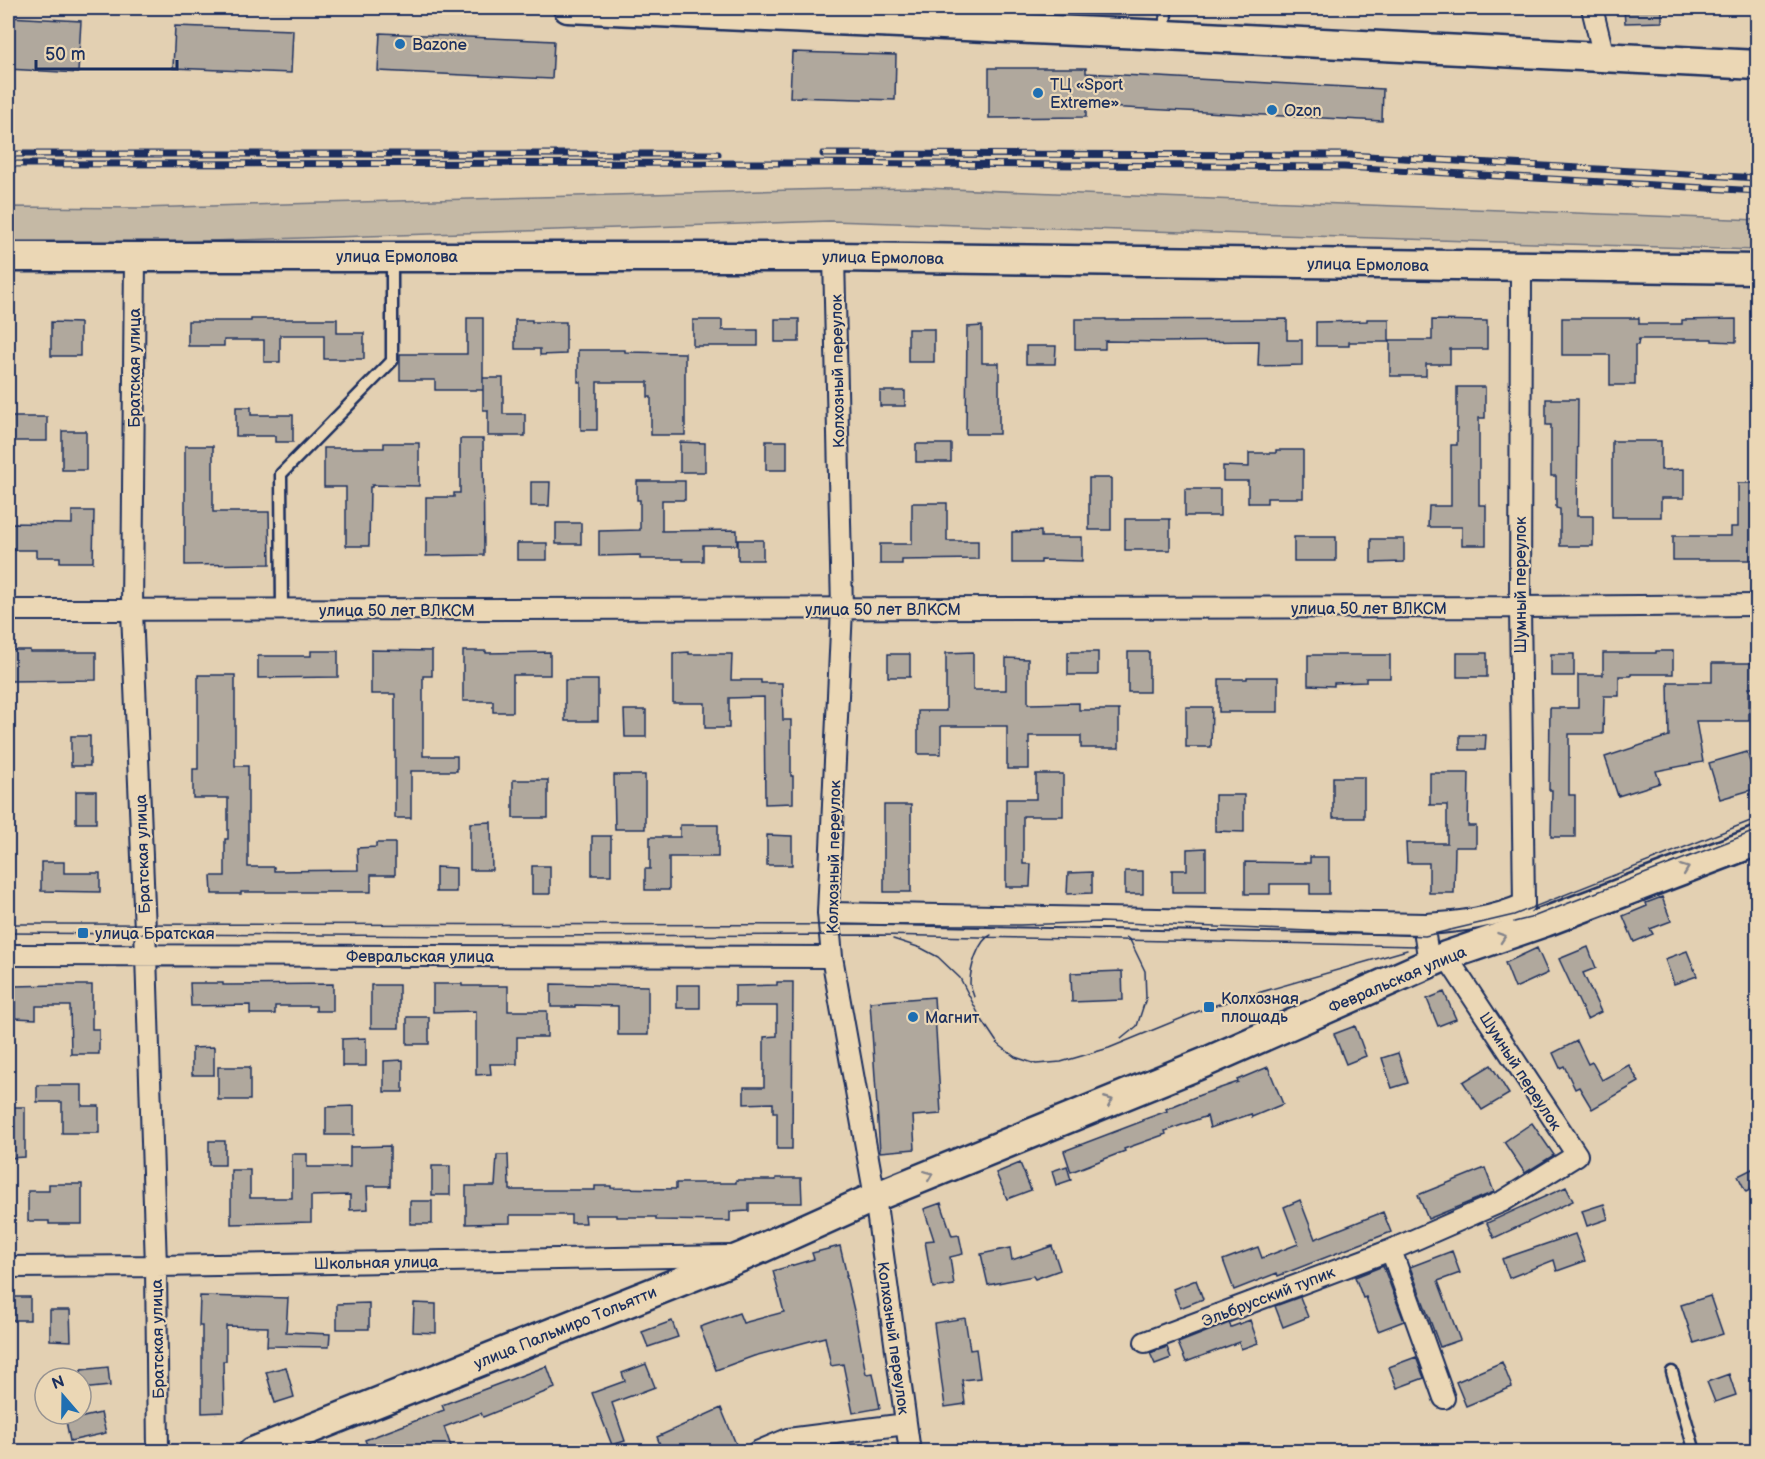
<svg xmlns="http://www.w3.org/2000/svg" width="1765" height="1459" viewBox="0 0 1765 1459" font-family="'Balsamiq Sans',sans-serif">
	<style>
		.green { fill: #c5b9a5; stroke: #707482; stroke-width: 1.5 }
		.building { fill: #b0a89d; stroke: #1b2f5e; stroke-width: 1.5 }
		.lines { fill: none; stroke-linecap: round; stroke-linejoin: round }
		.lane-casing { stroke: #1b2f5e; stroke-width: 15 }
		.street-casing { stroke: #1b2f5e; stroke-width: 24 }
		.secondary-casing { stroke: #1b2f5e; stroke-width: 33 }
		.lane { stroke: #ebd7b5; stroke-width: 10 }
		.street { stroke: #ebd7b5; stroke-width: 20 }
		.secondary { stroke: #ebd7b5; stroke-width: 28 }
		.tram { stroke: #1b2f5e; stroke-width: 1.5 }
		.rail-casing { stroke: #1b2f5e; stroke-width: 7 }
		.rail { stroke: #ebd7b5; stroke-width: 4.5; stroke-dasharray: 14; stroke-linecap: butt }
		.oneway { stroke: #83838a }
		.poi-dot { fill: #1f6fb2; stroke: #ebd7b5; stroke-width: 2 }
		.labels { text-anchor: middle; stroke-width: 4.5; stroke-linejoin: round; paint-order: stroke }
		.poi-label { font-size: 16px; fill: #1b2f5e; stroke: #ebd7b5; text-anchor: start }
		.street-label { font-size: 16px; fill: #1b2f5e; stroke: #ebd7b5 }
	</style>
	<rect width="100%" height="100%" fill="#e3d0b2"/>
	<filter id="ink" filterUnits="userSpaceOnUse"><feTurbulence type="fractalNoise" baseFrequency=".0167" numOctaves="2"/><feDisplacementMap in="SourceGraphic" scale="12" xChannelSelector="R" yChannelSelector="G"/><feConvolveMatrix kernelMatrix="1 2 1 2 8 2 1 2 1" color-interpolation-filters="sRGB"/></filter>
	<g filter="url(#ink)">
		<!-- green -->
		<path class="green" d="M924 188 1758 220 1757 250 830 221 150 243H8V207L140 208 831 189Z"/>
		<!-- building -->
		<path class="building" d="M1662 8V22L1625 23 1624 9Z
			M8 17 81 21 78 73 8 69Z
			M175 26 293 30 291 73 173 68Z
			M380 33 554 41 552 79 378 71Z
			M792 52 896 55 895 100 790 97Z
			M989 68H1086V73L1383 89 1382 121 1086 106V117L989 118Z
			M467 318H483V390H435V380H400V354H467Z
			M1562 318H1639V324H1682V320L1736 319V342L1712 341V339H1639L1638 345H1635V385H1610V355H1562Z
			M251 319H337V333H364V359H324V335H280V362H264V340H224V346H188V321H251Z
			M775 319H799V342H775Z
			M1075 319H1106V320L1287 319V340H1302V365L1258 366 1259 341 1165 342 1105 341V349H1075Z
			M1367 319H1389V342H1349V346H1316V322L1367 321Z
			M515 320H532V322H566V354L540 355V349H515Z
			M693 320H722V330H758V346H693Z
			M1432 320 1487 321V349H1450V364H1426V376H1390V340H1432Z
			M51 322 80 323V356H51Z
			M982 326V363H999V434H966L967 327Z
			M908 329H934V362H908Z
			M1026 346H1056L1055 364H1026Z
			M578 350H625V352L685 353V435H651V397H648V382H597V430H581V382H578Z
			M483 378H503V414H525V436H488V410H483Z
			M1457 387H1485V418H1479V505H1486V545H1462V527H1428L1429 506H1451V445H1457Z
			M880 391H905V406H880Z
			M1546 399H1578L1577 516H1593V546H1560V509L1556 508V476H1551V425H1546Z
			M236 407H251V415H293V442H275V436H236Z
			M8 417H47V441H8Z
			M62 431H86V470H62Z
			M460 439H483L484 555 426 556V497H454V493H460Z
			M766 441H787V470H766Z
			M1612 441H1661V470L1684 469V498H1661V517H1612Z
			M680 442 705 443V472H680Z
			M384 443H419V486L372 485V487H370L369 546H346V487H324V448H384Z
			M916 444H951V462H916Z
			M185 446H213V512H269L270 564 185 565Z
			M1276 450H1303V498H1267V503H1248V481H1223V466L1249 467V453H1276Z
			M1089 478H1111V530H1089Z
			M637 481H685V500H662V531L737 530V545H703V561H683V559H640V555L599 556V531L640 530V500H637Z
			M531 482H550L549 506H531Z
			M1738 483H1758L1756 560H1673V536H1731V527H1738Z
			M1185 489H1220V516H1185Z
			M912 503H947V541H978V559L902 560V564H880V544H912Z
			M72 511H94L93 562H60V557H36V550H8V523L72 524Z
			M1125 519H1170V550H1125Z
			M556 523H581V544H556Z
			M1041 531V537H1082V561L1041 560V563H1012V532Z
			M1294 537H1336V561H1294Z
			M1371 539H1404V562L1371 563Z
			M738 540H763V560H738Z
			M517 543H547V560H517Z
			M8 650H30V652H96V680L8 681Z
			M371 650 432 651V676H423V756H457V771H411V818H395V694H371Z
			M311 651H338V677L258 678V656H311Z
			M463 651H486V653L550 652V675H513V712H493V701H463Z
			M1656 651H1673V674H1631V676H1619V696H1604L1603 734H1569V795H1575V837H1551L1552 790H1549L1550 708H1578V675H1603V653H1656Z
			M689 652V654H732L731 680H761V683H782L783 720H791V776H793V803L765 804 764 697 729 698V728H705V703H673V653Z
			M973 652V690H1006V658L1028 659V704L1079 703V710H1119V748H1081V736H1029V769H1007V726H941V754H918V711H946V653Z
			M1068 652H1098V675H1068Z
			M1128 652H1149V692H1128Z
			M1457 653H1487V677H1457Z
			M888 654H910V677H888Z
			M1551 654H1574V676H1551Z
			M1308 655H1390V678H1366V682L1334 683V686L1308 685Z
			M1712 663H1758V688H1749V721H1696L1703 762 1656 771 1660 783 1618 796 1605 757 1669 736 1668 682H1712Z
			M198 675H235V766H248V867H274V871L358 870 357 848 376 847V843H395V875H371V892H241V894H212L211 876H225V839H228V798H193V769H198Z
			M1247 677H1278V712H1219V679H1247Z
			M565 680H598V721H565Z
			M1186 707H1212L1211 747H1186Z
			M624 710H646V737H625Z
			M1460 735H1486L1485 750H1460Z
			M71 736H90V766H71Z
			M1747 752 1758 788 1720 799 1709 763Z
			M1430 773H1469L1468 826H1476V847H1455L1454 893H1429V863H1407L1406 843H1447V805H1430Z
			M1036 774H1063V816H1023V864H1031L1030 887H1006V799H1036Z
			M614 775H645V829H615Z
			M1333 777H1364V818H1333Z
			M513 780H548V818H513Z
			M76 791H96V823H76Z
			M1215 795H1244V832L1215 831Z
			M884 805H911V892H884Z
			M491 822 492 870H470V823Z
			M680 825H718V857H669V890H645V869H650V837H680Z
			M767 835 792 836V865H767Z
			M592 836H611V875H592Z
			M1206 848V892H1172V870H1187V849Z
			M1310 857H1329V894H1310V884H1270V894H1245V862L1310 863Z
			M41 862H64V873H100V892L41 891Z
			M532 866H550V894H532Z
			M436 867 456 868V892H436Z
			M1125 871H1143V894H1125Z
			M1092 872V893L1067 894 1068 873Z
			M1662 897 1671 921 1650 929 1653 934 1634 942 1623 916 1647 906 1646 903Z
			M1588 947 1596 968 1583 973 1601 1012 1587 1019 1559 959Z
			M1537 948 1548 973 1515 988 1505 963Z
			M1687 951 1697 976 1674 984 1665 959Z
			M1122 971 1123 1000 1072 1002 1071 973Z
			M777 982H793L792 1149H777V1112H773V1103L744 1104V1087H764V1037L777 1036V1006H735V986L777 985Z
			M190 983H223V985L333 984V1011H316V1006H275V1014H250V1005L191 1006Z
			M433 984H462V986H508V1011H547V1037H517V1064H490L491 1074 476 1075V1011L433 1012Z
			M551 984 648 986V1035H618V1006L575 1005V1007H551Z
			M58 985H92V1029H99V1054H71L70 1006H36V1019L15 1018V986Z
			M371 985H399V1028H371Z
			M677 985H700V1008H677Z
			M1444 992 1456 1019 1438 1026 1427 999Z
			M934 997 941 1114 913 1116 915 1149 880 1152 870 1002Z
			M407 1017H429V1044H407Z
			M1355 1026 1366 1056 1346 1064 1334 1034Z
			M366 1038V1066H342V1039Z
			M1577 1041 1588 1064 1592 1062 1602 1080 1629 1065 1639 1082 1592 1109 1579 1087 1575 1089 1564 1066 1560 1068 1553 1053Z
			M214 1047V1075H192V1048Z
			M1398 1053 1408 1083 1392 1088 1382 1058Z
			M403 1060V1092H384V1061Z
			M1491 1065 1509 1094 1482 1110 1463 1082Z
			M218 1067H250V1100H218Z
			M1268 1067 1283 1104 1252 1117 1251 1114 1210 1128 1207 1116 1165 1131 1166 1134 1124 1149 1125 1151 1071 1172 1064 1151 1143 1121 1142 1120 1167 1111 1166 1109 1200 1095 1238 1082 1237 1080Z
			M37 1085H82V1106H99V1133H62V1102H37Z
			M354 1106V1135H326V1107Z
			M8 1107H25V1157L8 1158Z
			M1532 1123 1554 1155 1525 1173 1504 1142Z
			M209 1141H225V1165H209Z
			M390 1146V1186H367L368 1209 350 1210V1195L311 1196V1222L231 1224V1170H250V1198H292V1154H307V1167H350V1147Z
			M497 1155H508L509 1185H510V1190H595V1186H611V1188L676 1189V1183H736V1180H776V1178H801L802 1203H749V1211L730 1212V1221L656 1220V1217H616V1215H585L586 1223H571V1215H510V1223L466 1224V1186H495Z
			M1020 1163 1031 1190 1007 1199 996 1173Z
			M432 1166H450V1195H432Z
			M1067 1166 1071 1180 1056 1185 1052 1171Z
			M1758 1166V1186L1746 1192 1738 1176Z
			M1485 1168 1494 1192 1428 1219 1418 1195Z
			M49 1184H82V1224H49V1221H28V1191H49Z
			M1566 1187 1573 1201 1494 1238 1487 1223Z
			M1300 1200 1315 1239 1383 1212 1391 1232 1278 1276 1277 1273 1234 1290 1223 1260 1258 1247 1262 1258 1298 1244 1284 1207Z
			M410 1201H432V1224H410Z
			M941 1203 952 1236 959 1235 963 1254 950 1257 954 1285 933 1288 925 1241 934 1240 924 1209Z
			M1604 1204 1608 1219 1587 1226 1582 1211Z
			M1575 1234 1585 1261 1557 1271 1554 1260 1509 1278 1502 1259Z
			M840 1246 847 1276H846L855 1315 866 1374 873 1373 880 1408 853 1413 843 1364 831 1366 825 1337 754 1356 716 1370 700 1327 739 1313 743 1323 784 1312 773 1271 814 1259 812 1253Z
			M1052 1246 1060 1270 1035 1279 1033 1276 988 1285 981 1254 1010 1248 1012 1260Z
			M1452 1251 1460 1273 1438 1281 1460 1340 1440 1347 1410 1267Z
			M1383 1266 1404 1321 1378 1331 1366 1297 1363 1298 1355 1277Z
			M1196 1280 1203 1299 1180 1308 1173 1289Z
			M200 1296 288 1298 286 1332 330 1334 329 1347 267 1346 268 1327 226 1326V1361H223L224 1412 202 1413V1326H199Z
			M1710 1296 1723 1334 1694 1343 1681 1305Z
			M8 1297H30V1320H8Z
			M1300 1297 1308 1317 1283 1327 1275 1306Z
			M369 1303V1329H337V1304Z
			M414 1303 436 1304V1333L413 1332Z
			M50 1310H70L71 1341 50 1340Z
			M965 1318 970 1350 976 1349 980 1378 962 1380 965 1404 945 1407 934 1323Z
			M1250 1320 1258 1343 1241 1349 1239 1342 1186 1362 1178 1343 1229 1323 1231 1327Z
			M672 1321 678 1337 648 1347 642 1332Z
			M1167 1347 1171 1358 1155 1364 1150 1353Z
			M1416 1357 1424 1378 1397 1388 1389 1367Z
			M1502 1362 1512 1387 1466 1406 1456 1382Z
			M646 1364 655 1387 612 1403 625 1441 612 1445 592 1393 625 1381 622 1373Z
			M547 1366 555 1388 483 1417 481 1413 444 1427 453 1452H370L365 1440 444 1410 442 1405Z
			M108 1367 110 1386 81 1389V1370Z
			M286 1367 294 1397 275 1403 266 1372Z
			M1729 1374 1736 1395 1715 1402 1707 1382Z
			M721 1408 736 1444 718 1452H663L657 1437Z
			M101 1413 106 1433 70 1441 66 1421Z"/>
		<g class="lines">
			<!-- lane casing -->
			<g class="lane-casing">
				<path id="lane" d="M1165 34 1166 8
					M282 610 281 474 392 361V258
					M1672 1372 1695 1452"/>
			</g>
			<!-- street casing -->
			<g class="street-casing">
				<path id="street" d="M1592 8 1604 57
					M135 256 132 611 146 955 156 1266 158 1452
					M834 257 842 609 828 913 832 957 875 1197 910 1452
					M8 610 1520 607 1758 605
					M828 913 1426 924C1459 922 1493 918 1524 904L1520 607 1521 266
					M1426 924 1425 936 1429 963
					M8 955 832 957
					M1391 1250 1444 1398
					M8 1267 156 1266 730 1256
					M1145 1342 1391 1250 1503 1201 1577 1155 1446 956
					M757 1452 788 1439 906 1424"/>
			</g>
			<!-- secondary casing -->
			<g class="secondary-casing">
				<path id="secondary" d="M568 8 1165 35 1758 65
					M8 257H834L1758 269
					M253 1452 744 1256 875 1197 1206 1062 1446 956 1545 922 1758 841"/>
			</g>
			<!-- lane -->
			<use href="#lane" class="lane"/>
			<!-- street -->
			<use href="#street" class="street"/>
			<!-- secondary -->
			<use href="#secondary" class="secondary"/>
			<!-- tram -->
			<path class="tram" d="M1514 922 1530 918 1758 830
				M8 924 1020 925 1101 922 1425 936 1514 915 1758 818
				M8 933 474 936 881 935 1417 946
				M893 939 921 948 938 957 960 978 980 1017 998 1044 1015 1057 1036 1064 1061 1062 1109 1048 1209 1007 1407 950
				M974 997C973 993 970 987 970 983 970 969 978 940 991 935
				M1121 1039 1137 1026 1146 998 1145 971 1130 940 1126 937"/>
			<!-- rail casing -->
			<g class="rail-casing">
				<path id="rail" d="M8 154H718
					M823 154 1349 155 1758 178
					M8 164 804 163 1344 167 1758 191"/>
			</g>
			<!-- rail -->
			<use href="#rail" class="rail"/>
		</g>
		<!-- one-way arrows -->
		<defs><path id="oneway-chevron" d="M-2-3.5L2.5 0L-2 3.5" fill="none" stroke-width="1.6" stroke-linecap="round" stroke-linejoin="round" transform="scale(1.5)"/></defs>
		<g class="oneway">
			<use href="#oneway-chevron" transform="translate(1685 869) rotate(-21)"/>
			<use href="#oneway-chevron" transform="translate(1502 937) rotate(-19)"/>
			<use href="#oneway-chevron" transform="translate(1109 1101) rotate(-22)"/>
			<use href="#oneway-chevron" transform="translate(929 1175) rotate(-22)"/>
		</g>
	</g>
	<!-- markers -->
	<g class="poi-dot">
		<circle cx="400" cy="44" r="6"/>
		<circle cx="1038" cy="93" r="6"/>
		<circle cx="1272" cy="110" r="6"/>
		<rect x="77" y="927" width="12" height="12" rx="3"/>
		<rect x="1203" y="1001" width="12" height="12" rx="3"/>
		<circle cx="913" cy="1017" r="6"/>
	</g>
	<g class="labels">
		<!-- poi labels -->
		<g class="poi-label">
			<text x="412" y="50">Bazone</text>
			<text x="1050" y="90">ТЦ «Sport<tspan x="1050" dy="18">Extreme»</tspan></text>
			<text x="1284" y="116">Ozon</text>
			<text x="95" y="939">улица Братская</text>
			<text x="1221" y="1004">Колхозная<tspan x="1221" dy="18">площадь</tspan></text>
			<text x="925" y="1023">Магнит</text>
		</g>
		<!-- street labels -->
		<g class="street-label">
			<text x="397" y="262">улица Ермолова</text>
			<text transform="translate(883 257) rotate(1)" y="6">улица Ермолова</text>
			<text transform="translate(1368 264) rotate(1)" y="6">улица Ермолова</text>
			<text transform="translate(134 368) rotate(-90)" y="6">Братская улица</text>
			<text transform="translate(837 371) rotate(-91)" y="6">Колхозный переулок</text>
			<text transform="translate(1520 585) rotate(-90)" y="6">Шумный переулок</text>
			<text x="1369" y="614">улица 50 лет ВЛКСМ</text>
			<text x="883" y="615">улица 50 лет ВЛКСМ</text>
			<text x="397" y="616">улица 50 лет ВЛКСМ</text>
			<text transform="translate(142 854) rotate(-92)" y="6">Братская улица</text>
			<text transform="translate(833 857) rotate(-89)" y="6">Колхозный переулок</text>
			<text x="420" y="962">Февральская улица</text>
			<text transform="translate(1397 979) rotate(-23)" y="6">Февральская улица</text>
			<text transform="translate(1521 1071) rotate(57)" y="6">Шумный переулок</text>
			<text transform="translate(376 1262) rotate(-1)" y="6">Школьная улица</text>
			<text transform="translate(1268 1296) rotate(-21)" y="6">Эльбрусский тупик</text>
			<text transform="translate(565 1327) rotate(-22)" y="6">улица Пальмиро Тольятти</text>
			<text transform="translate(894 1338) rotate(82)" y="6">Колхозный переулок</text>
			<text transform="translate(157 1339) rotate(-91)" y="6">Братская улица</text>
		</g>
	</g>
	<!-- margin -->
	<rect width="1765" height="1459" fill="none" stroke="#ebd7b5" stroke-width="30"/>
	<rect x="15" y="15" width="1735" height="1429" fill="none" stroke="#1b2f5e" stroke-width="2" filter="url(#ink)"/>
	<!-- north arrow -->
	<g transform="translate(63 1396) rotate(340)"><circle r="28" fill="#ebd7b5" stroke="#989492" stroke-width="1.5"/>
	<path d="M0-4.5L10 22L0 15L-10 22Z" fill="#1f6fb2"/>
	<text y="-9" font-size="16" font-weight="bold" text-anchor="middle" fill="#1b2f5e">N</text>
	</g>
	<!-- scale -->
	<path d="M36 60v9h141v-9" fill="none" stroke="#1b2f5e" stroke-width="3"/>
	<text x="45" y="60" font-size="18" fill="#1b2f5e" stroke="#ebd7b5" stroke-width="4.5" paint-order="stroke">50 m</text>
</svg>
